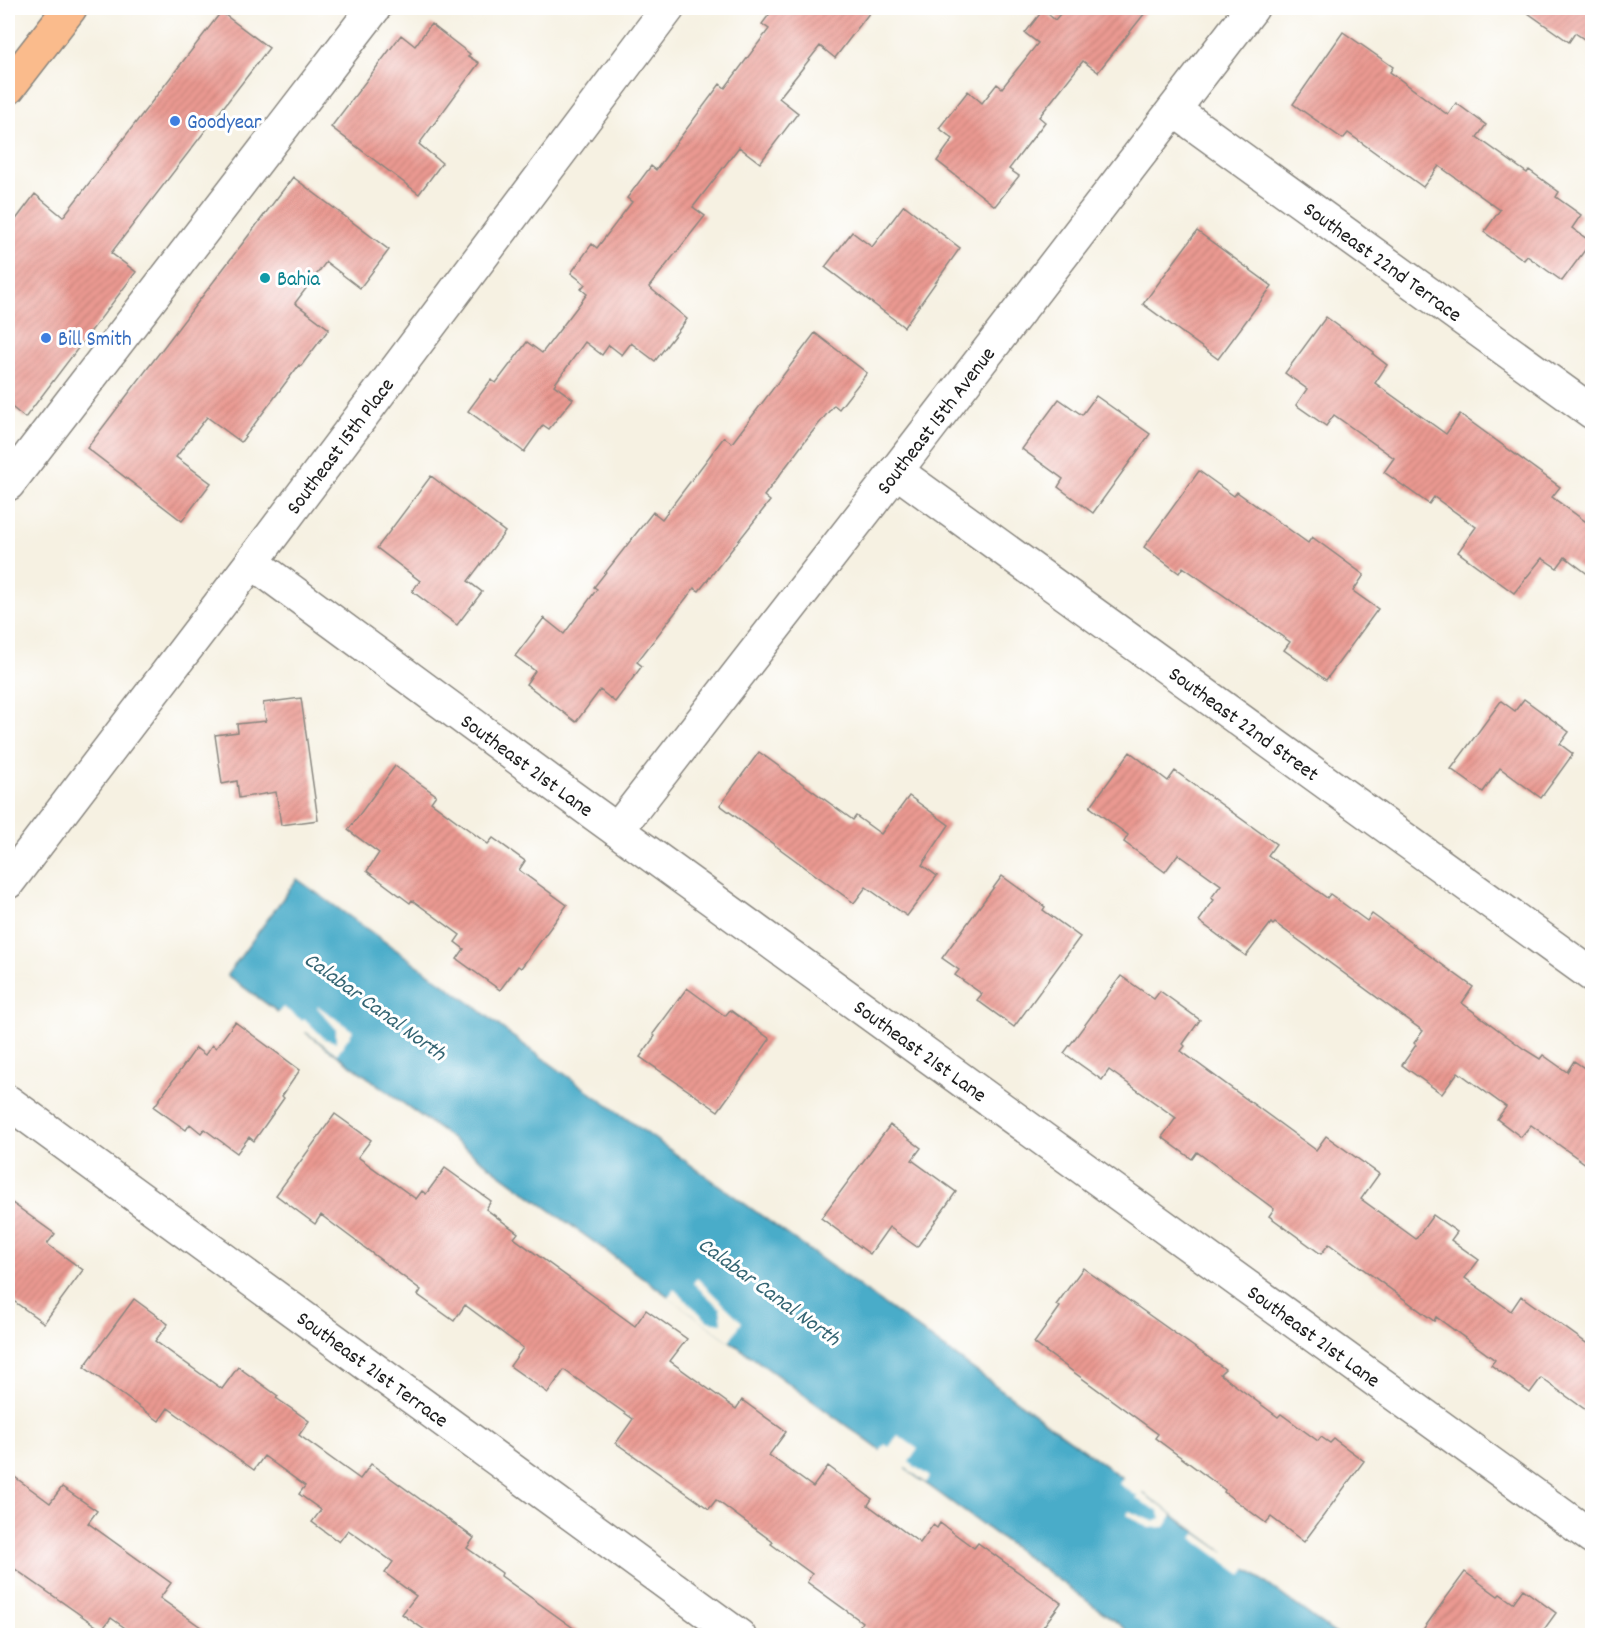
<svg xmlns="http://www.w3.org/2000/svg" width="1600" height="1643" viewBox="0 0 1600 1643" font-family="Dekko,sans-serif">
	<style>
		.water { fill: #4aacc9; stroke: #336472; stroke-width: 1.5 }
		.pier { fill: #f6f1e2 }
		.building { fill: url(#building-hatch) }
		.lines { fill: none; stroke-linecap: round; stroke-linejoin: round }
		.minor-casing { stroke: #89867f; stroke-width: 36 }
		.major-casing { stroke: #89867f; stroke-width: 36 }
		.minor { stroke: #fff; stroke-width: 33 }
		.major { stroke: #fabb8c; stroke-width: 33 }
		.shop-dot { fill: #3f7fe0; stroke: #fff; stroke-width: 2 }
		.culture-dot { fill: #0f9aa8; stroke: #fff; stroke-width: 2 }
		.labels { text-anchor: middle; stroke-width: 6; stroke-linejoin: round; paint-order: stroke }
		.shop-label { font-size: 21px; fill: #366cbe; stroke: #fff; text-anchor: start }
		.street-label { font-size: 21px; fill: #1c1c1c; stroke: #fff }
		.culture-label { font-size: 21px; fill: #0d838f; stroke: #fff; text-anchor: start }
		.water-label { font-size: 22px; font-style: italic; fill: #336472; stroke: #fff }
	</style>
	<defs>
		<pattern id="building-hatch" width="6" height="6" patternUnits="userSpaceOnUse" patternTransform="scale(1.5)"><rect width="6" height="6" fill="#ea9991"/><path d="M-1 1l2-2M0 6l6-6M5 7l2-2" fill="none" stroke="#c8837c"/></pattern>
	</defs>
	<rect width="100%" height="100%" fill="#fff"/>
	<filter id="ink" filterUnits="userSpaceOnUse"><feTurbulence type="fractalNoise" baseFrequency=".0167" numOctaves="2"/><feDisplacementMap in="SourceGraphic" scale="12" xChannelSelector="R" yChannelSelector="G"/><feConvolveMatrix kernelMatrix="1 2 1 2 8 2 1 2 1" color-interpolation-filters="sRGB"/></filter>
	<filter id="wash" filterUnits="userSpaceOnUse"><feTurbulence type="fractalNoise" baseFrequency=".008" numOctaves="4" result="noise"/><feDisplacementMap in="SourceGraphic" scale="24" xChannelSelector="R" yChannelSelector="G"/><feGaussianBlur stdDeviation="1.35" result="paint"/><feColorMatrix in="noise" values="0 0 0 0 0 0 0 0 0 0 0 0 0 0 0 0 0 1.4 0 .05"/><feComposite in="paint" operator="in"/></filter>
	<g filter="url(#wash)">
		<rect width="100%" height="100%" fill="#f6f1e2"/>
		<!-- water -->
		<path class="water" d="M297 879 472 1004 512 1036 906 1320 1337 1635H1134L227 975Z"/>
		<!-- pier -->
		<path class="pier" d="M318 1006 353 1031 337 1054 306 1032 304 1034 277 1014 283 1007 302 1020 304 1018 325 1039 336 1042V1029L317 1007Z
			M697 1278 742 1322 729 1341 668 1297 674 1289 708 1321 722 1323 720 1308 693 1283Z
			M898 1435 918 1449 909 1462 930 1477 926 1483 906 1468 904 1470 879 1453 885 1444 889 1447Z
			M1124 1476 1143 1490 1142 1493 1173 1515 1165 1527 1149 1528 1127 1515 1129 1511 1153 1521 1161 1518 1158 1511 1136 1499 1138 1497 1119 1484Z
			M1196 1533 1225 1553 1227 1551 1248 1567 1242 1575 1192 1538Z"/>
		<g id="blocks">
			<!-- building -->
			<path class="building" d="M774 8H873L835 58 820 46 779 98 798 113 760 163 739 147 693 207 705 216 649 287 687 319 655 361 631 343 622 355 609 345 602 355 585 342 554 385 573 399 549 429 543 425 524 452 468 411 491 380 496 383 527 342 542 353 587 294 581 289 585 284 571 273 592 244 597 248 632 202 627 198 651 166 656 170 720 84 725 88 769 29 762 24Z
				M1065 8H1149L1098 72 1083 61 1039 117 1045 122 1009 169 1019 176 995 206 937 161 953 139 939 128 968 91 982 103 997 84 1002 88 1038 43 1025 33 1043 10 1055 20Z
				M1521 8H1593V45L1575 33 1569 42Z
				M221 12 269 48 111 253 136 272 25 418 8 404V230L35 194 63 217Z
				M431 24 470 54 468 56 479 63 419 144 442 163 419 194 331 127 401 35 415 46Z
				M1343 32 1393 67 1390 72 1448 115 1456 103 1486 125 1477 137 1527 173 1529 170 1559 192 1556 197 1581 215 1572 228 1591 242 1562 281 1527 256 1524 260 1484 232 1500 210 1439 166 1423 187 1348 133 1343 139 1293 104Z
				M293 177 389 250 360 288 326 262 295 303 329 329 301 366 299 365 241 442 207 417 176 457 211 483 182 521 87 448Z
				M904 205 960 248 904 327 825 267 852 232 872 247Z
				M1197 231 1272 286 1218 359 1143 304Z
				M1326 317 1374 352 1373 354 1387 365 1375 383 1446 434 1460 414 1560 487 1552 497 1593 527V578L1565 557 1557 568 1542 558 1514 593 1458 552 1476 527 1434 497 1429 504 1384 472 1394 458 1334 415 1326 426 1296 405 1307 389 1285 373Z
				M815 333 867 373 839 409 834 405 805 441 764 496 770 501 699 591 694 588 637 662 642 666 615 702 600 690 576 722 526 684 535 671 515 656 544 618 564 634 597 589 594 587 653 512 662 519 724 437 732 443Z
				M1096 396 1150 434 1093 513 1058 487 1063 479 1022 449 1059 399 1082 415Z
				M1199 471 1234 496 1237 492 1308 543 1312 537 1364 575 1353 591 1378 609 1326 680 1284 650 1290 642 1183 567 1179 573 1144 547Z
				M431 476 505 532 468 581 482 592 457 625 412 591 420 581 377 548Z
				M301 698 318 820 281 825 276 792 239 798 237 781 222 784 215 735 238 732 237 724 266 721 263 703Z
				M1524 699 1569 732 1560 744 1573 754 1541 798 1500 768 1483 792 1451 769 1501 701 1515 711Z
				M759 752 853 820 856 816 881 834 909 796 949 825 922 865 937 876 907 916 866 887 854 903 720 805Z
				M1130 752 1168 781 1175 771 1276 844 1268 855 1327 898 1330 894 1367 921 1372 914 1473 987 1462 1003 1524 1049 1540 1059 1543 1055 1567 1072 1574 1061 1593 1074V1169L1531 1125 1521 1137 1497 1119 1506 1107 1458 1072 1442 1094 1402 1065 1416 1045 1414 1043 1423 1031 1275 923 1273 925 1271 923 1246 956 1199 921 1214 900 1211 898 1221 885 1178 854 1165 872 1124 842 1128 835 1090 807Z
				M395 766 436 795 431 802 488 844 493 838 525 861 519 870 567 905 521 968 518 966 500 990 457 959 464 949 455 942 460 935 412 900 410 903 367 871 379 853 348 830Z
				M1002 876 1045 907 1043 910 1080 937 1014 1027 977 1000 982 994 955 975 959 970 942 958Z
				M1121 976 1154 999 1160 991 1200 1020 1183 1044 1185 1046 1181 1051 1316 1150 1326 1136 1379 1174 1361 1199 1416 1239 1433 1215 1457 1232 1451 1240 1479 1260 1465 1278 1511 1311 1521 1296 1593 1348V1415L1541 1378 1530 1393 1491 1365 1495 1360 1436 1317 1434 1321 1329 1244 1321 1254 1269 1216 1274 1209 1197 1152 1192 1159 1162 1137 1176 1118 1109 1070 1102 1080 1064 1053Z
				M687 988 725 1016 730 1010 770 1039 718 1111 640 1057 655 1036 653 1034Z
				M235 1022 300 1070 282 1096 284 1098 254 1141 249 1137 237 1153 204 1129 201 1133 190 1124 186 1130 154 1107 196 1048 205 1055 212 1045 216 1048Z
				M335 1114 371 1140 358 1157 416 1199 422 1191 426 1194 445 1168 491 1201 486 1209 518 1233 514 1238 635 1326 646 1310 687 1339 670 1361 736 1409 742 1400 786 1432 769 1455 813 1487 828 1466 872 1499 868 1505 920 1543 933 1525 937 1528 940 1523 974 1548 978 1543 1061 1603 1037 1635H875L860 1625 862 1622 807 1582 812 1574 771 1544 773 1542 716 1500 709 1509 616 1443 633 1419 564 1370 548 1393 510 1366 523 1348 465 1305 454 1321 418 1295 421 1290 321 1215 315 1224 276 1195Z
				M890 1125 921 1148 912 1160 956 1192 917 1247 889 1227 870 1254 821 1218Z
				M8 1200 55 1234 47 1244 83 1270 44 1323 8 1297Z
				M1083 1268 1225 1369 1220 1374 1278 1417 1281 1414 1318 1441 1321 1437 1330 1443 1334 1439 1364 1461 1304 1542 1271 1517 1266 1523 1224 1492 1225 1490 1155 1438 1158 1434 1034 1343 1060 1307 1056 1305Z
				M134 1299 168 1324 155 1341 222 1389 238 1367 278 1396 276 1398 309 1421 299 1435 360 1479 371 1464 474 1538 467 1548 502 1573 501 1576 583 1635H432L402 1614 416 1596 385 1573 393 1562 348 1530 339 1542 312 1522 321 1510 299 1494 305 1486 264 1456 254 1470 168 1408 159 1421 84 1367Z
				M8 1472 50 1503 62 1487 97 1511 88 1523 171 1583 160 1598 212 1635H135L111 1618 102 1630 8 1564Z
				M1465 1572 1498 1596 1500 1594 1513 1603 1523 1589 1556 1613 1540 1635H1419Z"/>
		</g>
	</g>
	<g filter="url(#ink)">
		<use href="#blocks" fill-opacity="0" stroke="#89867f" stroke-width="1.5"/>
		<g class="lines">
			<!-- minor casing -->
			<g class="minor-casing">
				<g id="minor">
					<path id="s1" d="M1174 110 1592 412"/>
					<path id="s2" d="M896 471 1592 975"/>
					<path d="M8 484 374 8"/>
					<path id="s3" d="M252 562 556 786 1592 1537"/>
					<path id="s4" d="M617 830 896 471 1252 8"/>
					<path id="s5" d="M8 882 252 562 668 8"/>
					<path id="s6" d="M8 1102 739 1636"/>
				</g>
			</g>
			<!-- major casing -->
			<g class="major-casing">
				<path id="major" d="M8 88 70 8"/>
			</g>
			<!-- minor -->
			<use href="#minor" class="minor"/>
			<!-- major -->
			<use href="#major" class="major"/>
		</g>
	</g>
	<!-- markers -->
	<g class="shop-dot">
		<circle cx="175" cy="121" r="6"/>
		<circle cx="46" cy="338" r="6"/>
	</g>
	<circle class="culture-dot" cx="265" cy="278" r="6"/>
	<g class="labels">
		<!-- shop labels -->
		<g class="shop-label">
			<text x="187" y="128">Goodyear</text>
			<text x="58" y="345">Bill Smith</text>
		</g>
		<!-- street labels -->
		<g class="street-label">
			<text dy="7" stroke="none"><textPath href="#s1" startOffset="258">Southeast 22nd Terrace</textPath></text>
			<text dy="7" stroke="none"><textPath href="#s4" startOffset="519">Southeast 15th Avenue</textPath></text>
			<text dy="7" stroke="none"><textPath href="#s5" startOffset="548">Southeast 15th Place</textPath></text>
			<text dy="7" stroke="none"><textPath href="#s2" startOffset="430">Southeast 22nd Street</textPath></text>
			<text dy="7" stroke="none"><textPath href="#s3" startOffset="342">Southeast 21st Lane</textPath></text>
			<text dy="7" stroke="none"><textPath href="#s3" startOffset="828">Southeast 21st Lane</textPath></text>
			<text dy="7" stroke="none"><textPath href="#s3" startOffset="1314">Southeast 21st Lane</textPath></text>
			<text dy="7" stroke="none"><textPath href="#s6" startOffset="452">Southeast 21st Terrace</textPath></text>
		</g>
		<!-- culture labels -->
		<g class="culture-label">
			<text x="277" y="285">Bahia</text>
		</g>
		<!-- water labels -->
		<g class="water-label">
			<text transform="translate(376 1005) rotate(36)" y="8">Calabar Canal North</text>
			<text transform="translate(770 1290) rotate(36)" y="8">Calabar Canal North</text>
		</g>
	</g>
	<!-- margin -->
	<rect width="1600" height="1643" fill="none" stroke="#fff" stroke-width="30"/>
</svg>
